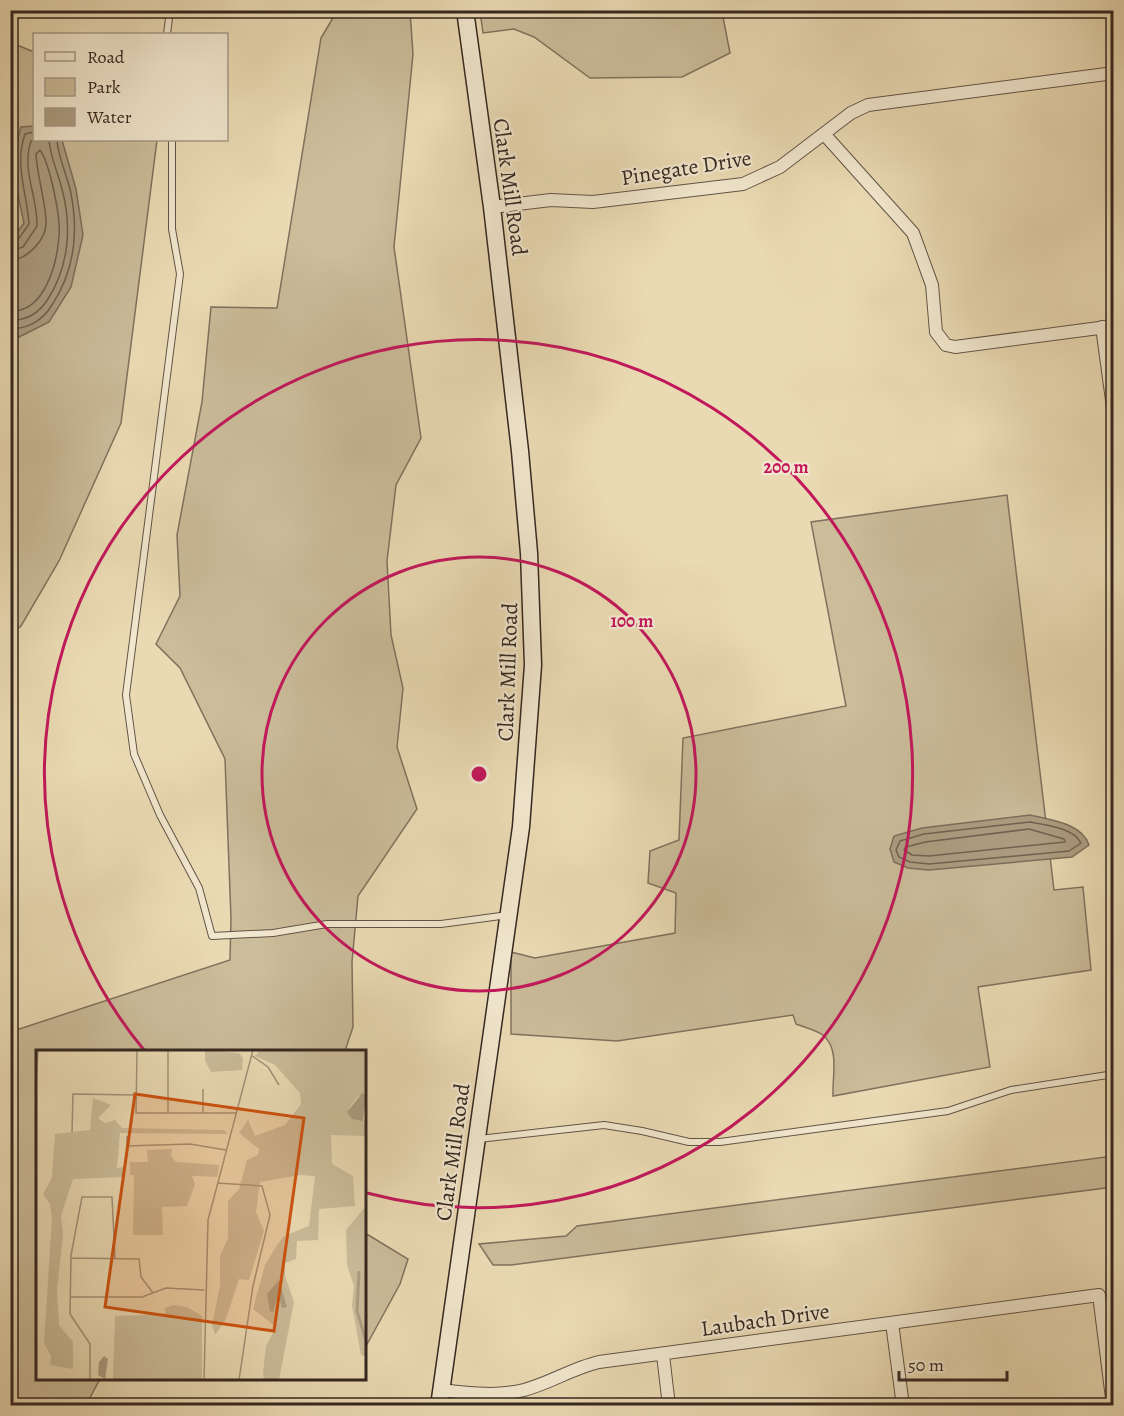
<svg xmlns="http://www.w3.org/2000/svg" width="1124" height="1416" viewBox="0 0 1124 1416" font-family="Alegreya,serif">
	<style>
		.green { fill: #cbbc9a; stroke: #80725e; stroke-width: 1.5 }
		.water { fill: #ac9d81; stroke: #7c6e5b; stroke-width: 1.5 }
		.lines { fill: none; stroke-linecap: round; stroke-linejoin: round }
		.shore { stroke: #706251; stroke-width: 1.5 }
		.lane-casing { stroke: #625446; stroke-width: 8 }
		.street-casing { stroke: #625446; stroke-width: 14 }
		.secondary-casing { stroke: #352721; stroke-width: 19 }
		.lane { stroke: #f1e7ce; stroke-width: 6 }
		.street { stroke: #f1e7ce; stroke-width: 12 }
		.secondary { stroke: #f1e7ce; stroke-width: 16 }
		.ring { fill: none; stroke: #c2185b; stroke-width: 3 }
		.labels { text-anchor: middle; stroke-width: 4.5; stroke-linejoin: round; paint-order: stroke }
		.street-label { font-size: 22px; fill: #352721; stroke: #f1e7ce }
		.inset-river { fill: none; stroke: #ac9d81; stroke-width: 3 }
		.inset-road { fill: none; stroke: #a29279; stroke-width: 1.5 }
		.view { fill: #cd520f; fill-opacity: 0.15; stroke: #cd520f; stroke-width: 3 }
		.inset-edge { fill: none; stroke: #352721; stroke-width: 3 }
		.centre { fill: #c2185b; stroke: #f1e7ce; stroke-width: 3 }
		.ring-label { font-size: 18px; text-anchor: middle; font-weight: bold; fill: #c2185b; stroke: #f1e7ce; stroke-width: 4.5; stroke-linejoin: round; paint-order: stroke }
	</style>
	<rect width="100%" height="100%" fill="#eadab3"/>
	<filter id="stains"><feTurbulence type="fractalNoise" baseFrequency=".00333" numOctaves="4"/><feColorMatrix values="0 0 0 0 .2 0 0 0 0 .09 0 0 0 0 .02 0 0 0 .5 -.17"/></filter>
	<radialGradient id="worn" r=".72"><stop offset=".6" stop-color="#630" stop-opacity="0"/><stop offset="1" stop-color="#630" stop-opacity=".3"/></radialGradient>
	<!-- green -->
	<path class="green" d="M337 11H410L413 54 394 247 421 438 396 485 387 561 391 635 403 688 397 747 417 809 358 896 352 962 353 1027 345 1051 38 1052V1378L100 1379 86 1405H11L10 1032 230 960 231 919 225 759 180 668 156 644 180 596 177 535 202 402 211 307 277 308 321 38Z
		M480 11V10L736 11 722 12 730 53 682 77 590 78 534 37 514 29 483 33Z
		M10 42 34 52V140H157L121 423 59 561 21 626 11 634Z
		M1007 495 1054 890 1083 887 1091 970 978 987 990 1067 833 1096C832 1077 840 1049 823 1035 816 1030 804 1027 796 1024L793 1015 617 1041 511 1034V952L535 958 675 933 676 893 648 883 650 851 679 840 683 738 846 706 811 522Z
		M1113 1156V1187L511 1265H493L479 1244 566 1236 577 1226Z
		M365 1233 408 1259 400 1284 365 1348Z"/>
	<!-- water -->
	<path class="water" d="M34 126V140H62L76 189 83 235 71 287 49 322 17 338 11 332V241L24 223C16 186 9 164 21 127Z
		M1030 815C1050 820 1082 823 1089 845L1072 857 929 870 908 868 894 862 890 849 894 836 922 828Z"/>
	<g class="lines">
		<!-- shore -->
		<path class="shore" d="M10 244 17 241 29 224C27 192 14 165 25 134L34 132
			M10 251 23 247 37 226C38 197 21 170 31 141L35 140
			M10 260C27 260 46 240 46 223 46 203 37 176 36 154L40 150C50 164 61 218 59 236 57 263 45 313 10 311
			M10 320C27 321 39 313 48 299 69 266 72 226 62 189 58 173 50 156 49 140
			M10 328C27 330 43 320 52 305 75 270 79 230 70 189 66 173 58 156 57 140
			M1030 822C1045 825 1074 828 1081 843L1069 851 929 864 910 862 899 857 896 850 900 841 924 834Z
			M1029 829 1064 839 1065 842 929 856 912 855 904 850 906 847 925 842Z"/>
		<!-- lane casing -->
		<g class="lane-casing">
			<path id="lane" d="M167 34 170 10
				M172 140V229L180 274 126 695 134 754 160 815 199 888 212 936 273 933 327 924H441L508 915
				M479 1139 604 1125 642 1131 689 1142H720L948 1111 1011 1090 1114 1074"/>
		</g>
		<!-- street casing -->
		<g class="street-casing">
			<path id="street" d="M825 135 913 233 932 285 936 332 946 345 955 347 1114 326
				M492 207 551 200 593 202 743 184 780 167 851 113 868 105 1114 73
				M1102 327 1114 415
				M892 1323 903 1406
				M663 1355 669 1406
				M440 1390C468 1393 497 1397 524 1390 550 1383 573 1368 599 1362L1099 1295 1113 1406"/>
		</g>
		<!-- secondary casing -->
		<g class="secondary-casing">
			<path id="secondary" d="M439 1406 521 827 533 665 529 553 520 451 492 207 465 10"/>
		</g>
		<!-- lane -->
		<use href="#lane" class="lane"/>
		<!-- street -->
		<use href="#street" class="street"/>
		<!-- secondary -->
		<use href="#secondary" class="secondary"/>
	</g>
	<!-- distance rings -->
	<g class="ring">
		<circle cx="479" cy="774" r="217"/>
		<path d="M144 1050A434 434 0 1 1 367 1193"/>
	</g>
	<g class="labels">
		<!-- street labels -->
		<g class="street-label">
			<text transform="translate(686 167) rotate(-9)" y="8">Pinegate Drive</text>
			<text transform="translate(511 187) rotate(82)" y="8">Clark Mill Road</text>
			<text transform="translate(507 672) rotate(-88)" y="8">Clark Mill Road</text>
			<text transform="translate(452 1152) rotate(-82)" y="8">Clark Mill Road</text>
			<text transform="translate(765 1319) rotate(-8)" y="8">Laubach Drive</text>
		</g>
	</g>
	<!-- overview -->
	<g transform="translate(36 1050)">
		<rect width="330" height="330" fill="#eadab3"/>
		<path d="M169 0 203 3 207 8 206 20 175 22 169 11ZM224 0H330V45L322 46 313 58 327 71 330 69V86L295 85 296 114 317 126 319 156 283 159 282 190 261 191 260 209 249 213V226L258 252 243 330H228L227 323 230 296 240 277 217 259 229 215 241 195 248 186 273 176 279 126 264 125 224 132 220 162 228 181 213 230 203 229 190 269 179 285 176 275 184 236V206L192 188V151L203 139 211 110 222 105 223 99 203 83 212 70 219 86 249 75 265 54 264 43 239 15 219 6ZM57 48 75 55 62 68 69 73 79 70 86 78 188 80 192 84 84 83 81 118 87 117 88 127 37 129 25 166 27 185 21 240 23 275 37 292V319L14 315 15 306 8 293 16 169 14 154 7 144 16 128 19 84 54 80ZM136 99 135 106 140 112 183 115 181 127 156 126 159 134 151 156 126 157 127 185H97L98 125H94V112H112L111 100ZM330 156V307L325 305 316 256 318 236 311 215 310 180ZM137 255 151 257 166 266V330H77L79 266 129 264V258Z" fill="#cbbc9a"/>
		<path d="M326 43 330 45 327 71 316 69 311 62ZM243 230 251 257 246 258 242 244 237 262 234 261 231 244ZM68 306 72 309 69 329 62 325 63 312Z" fill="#ac9d81"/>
		<path class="inset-river" d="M323 221 321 261 330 291"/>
		<path class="inset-road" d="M101 0 100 63H201M215 5 232 17 243 35M0 33 2 0M132 63V0M167 63V39M36 82 37 44 100 45M91 86V96L154 94 190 100M181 133 226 136 234 165 217 236 203 330M35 208 103 209 105 227 117 243M34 247H106L130 238 168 240M54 330V294L34 264 35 205 46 147H76L79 209M168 330 172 170 217 0"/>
		<path class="view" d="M99 44 268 68 238 281 69 257Z"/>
		<rect width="330" height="330" class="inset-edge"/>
	</g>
	<circle cx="479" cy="774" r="9" class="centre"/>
	<g class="ring-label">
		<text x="786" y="473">200 m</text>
		<text x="632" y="627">100 m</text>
	</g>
	<!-- margin -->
	<rect width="1124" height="1416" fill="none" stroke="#eadab3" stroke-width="36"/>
	<rect x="12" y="12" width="1100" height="1392" fill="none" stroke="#352721" stroke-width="3"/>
	<rect x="18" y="18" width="1088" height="1380" fill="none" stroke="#352721" stroke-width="1.5"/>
	<!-- legend -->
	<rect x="33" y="33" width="195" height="108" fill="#f1e7ce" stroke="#a69a89" stroke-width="1.5"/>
	<rect x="45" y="52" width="30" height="9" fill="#f1e7ce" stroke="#a69a89" stroke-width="1.5"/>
	<text x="87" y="63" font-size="18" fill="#352721">Road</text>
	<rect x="45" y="78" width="30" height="18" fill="#cbbc9a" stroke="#a69a89" stroke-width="1.5"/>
	<text x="87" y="93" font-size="18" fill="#352721">Park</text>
	<rect x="45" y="108" width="30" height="18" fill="#ac9d81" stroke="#a69a89" stroke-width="1.5"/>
	<text x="87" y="123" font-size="18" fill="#352721">Water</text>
	<!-- scale -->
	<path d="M899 1371v9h108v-9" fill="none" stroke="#352721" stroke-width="3"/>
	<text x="908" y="1371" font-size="18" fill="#352721" stroke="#f1e7ce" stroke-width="4.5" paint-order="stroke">50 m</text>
	<rect width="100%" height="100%" filter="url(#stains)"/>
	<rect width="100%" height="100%" fill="url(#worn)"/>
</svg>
